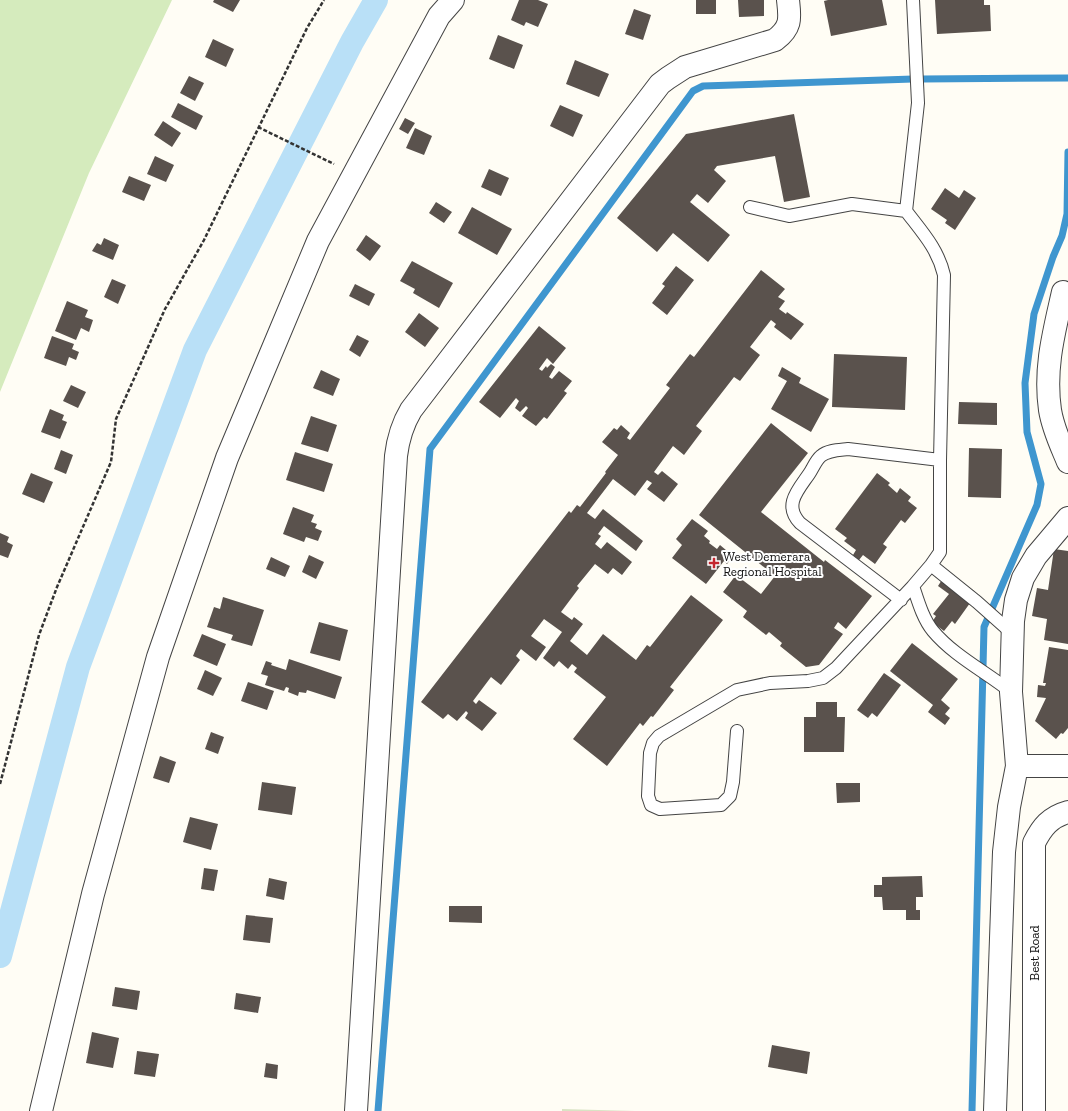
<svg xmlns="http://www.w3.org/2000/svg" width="1068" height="1111" viewBox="0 0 1068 1111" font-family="'Zilla Slab',serif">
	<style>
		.green { fill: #d5ebbd }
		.cemetery { fill: #d9e3c4 }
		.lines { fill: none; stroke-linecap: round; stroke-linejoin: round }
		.stream { stroke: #3f96cf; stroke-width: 7 }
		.canal { stroke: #b9e0f7; stroke-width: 24 }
		.building { fill: #5a524d }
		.service-casing { stroke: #444; stroke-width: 14 }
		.minor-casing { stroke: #444; stroke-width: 24 }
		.path { stroke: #333; stroke-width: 2.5; stroke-dasharray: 4 2; stroke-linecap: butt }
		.service { stroke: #fff; stroke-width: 12 }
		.minor { stroke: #fff; stroke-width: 22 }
		.poi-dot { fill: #c4262e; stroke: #fff; stroke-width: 1.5 }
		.labels { text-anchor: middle; stroke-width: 4; stroke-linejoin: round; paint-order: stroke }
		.poi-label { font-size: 13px; fill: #111; stroke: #fff; text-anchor: start }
		.street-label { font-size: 13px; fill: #111; stroke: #fff }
	</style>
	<rect width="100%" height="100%" fill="#fffdf5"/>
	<!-- green -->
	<path class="green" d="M0 0H172L89 173 0 392Z"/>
	<!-- cemetery -->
	<path class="cemetery" d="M562 1109 635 1111H562Z"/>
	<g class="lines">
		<!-- stream -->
		<path class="stream" d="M922 79 1068 78
			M378 1111 430 449 693 91 703 86 913 79
			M972 1111 984 627 1037 505 1041 484 1027 432 1025 383 1034 314 1053 257 1062 236 1067 214 1068 152"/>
		<!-- canal -->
		<path class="canal" d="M0 956 78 667 195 350 352 42 376 0"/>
	</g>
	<!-- building -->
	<path class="building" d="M214 0H240L233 12 213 2Z
		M519 0H538L548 4 538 27 526 22 524 26 511 20Z
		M696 0H716V14H696Z
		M738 0H764V16L739 17Z
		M828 0H882L887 25 831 36 824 1Z
		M935 0H984V5H990L991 31 937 34Z
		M634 9 651 15 643 40 625 34Z
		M498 35 523 45 514 69 489 59Z
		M213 39 234 49 226 67 205 57Z
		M575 60 609 74 599 97 566 84Z
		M189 76 204 83 195 101 180 93Z
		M178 103 203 116 196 130 171 117Z
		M560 105 583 115 573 137 550 126Z
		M794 114 810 197 784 202 775 156 717 166 714 170 726 181 708 203 697 194 690 202 730 235 708 262 673 233 657 252 617 218 686 134Z
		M405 118 415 123 408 134 399 129Z
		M163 121 181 133 172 147 154 135Z
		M415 128 432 136 424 155 406 148Z
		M155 156 174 165 166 182 147 174Z
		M489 169 509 178 501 196 481 187Z
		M129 176 151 185 144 201 122 192Z
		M945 188 959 198 964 190 976 198 955 230 945 223 947 220 931 209Z
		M436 202 452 212 444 223 429 213Z
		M472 207 512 229 497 255 458 233Z
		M366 235 381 246 370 261 356 250Z
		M104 238 119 245 113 260 92 251 97 243 101 245Z
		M412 261 453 283 439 308 413 293 415 289 400 281Z
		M676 266 694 280 667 315 652 303 665 286 662 284Z
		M761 270 785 289 778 297 785 301 779 309 786 314 787 312 804 324 791 340 774 327 776 324 771 320 750 347 760 355 740 381 734 377 696 426 702 431 684 455 673 446 654 472 658 475 662 471 678 484 664 502 647 489 652 483 647 480 635 496 613 479 587 513 595 519 603 509 643 541 636 551 604 526 598 534 601 536 595 544 601 549 607 542 632 562 622 575 613 568 608 574 595 564 577 586 579 588 561 612 572 620 574 617 583 624 570 641 587 655 603 634 636 660 647 645 650 647 691 595 723 620 670 687 674 690 653 717 651 716 643 726 640 723 607 766 573 739 606 697 574 672 577 668 572 664 568 669 559 661 554 667 543 658 562 632 544 619 531 636 546 647 536 661 521 649 516 656 520 660 501 685 491 677 473 701 476 704 479 700 497 713 482 731 465 718 468 713 466 711 457 721 448 714 443 719 421 702 569 511 571 513 577 505 580 507 606 473 605 472 618 455 602 442 614 428 617 430 621 425 630 433 627 438 630 440 670 388 666 385 690 354 694 357Z
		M112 279 126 285 118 304 104 297Z
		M355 284 375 294 369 306 349 296Z
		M67 301 88 310 85 317 93 320 89 332 81 328 76 340 55 331Z
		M419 313 439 328 425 347 405 332Z
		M539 326 566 348 553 364 547 358 539 369 542 371 546 366 547 368 551 364 555 367 549 377 552 379 559 371 572 381 564 391 567 393 547 419 544 417 536 426 522 416 528 408 526 406 520 412 515 408 519 401 516 398 500 418 479 402Z
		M357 335 369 341 360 357 349 350Z
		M52 336 74 344 72 349 79 352 76 360 69 357 66 366 44 358Z
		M834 354 907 357 905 410 832 407Z
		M782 367 801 378 799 383 829 399 811 432 771 409 787 381 778 376Z
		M321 370 340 379 333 396 313 388Z
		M71 385 86 392 78 408 63 401Z
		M959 402 997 403V425L958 424Z
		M50 409 64 415 62 420 67 422 60 439 41 432Z
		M311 416 337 425 328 452 301 444Z
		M771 423 808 453 761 512 824 562 825 560 872 596 846 629 838 622 834 628 843 634 819 665 806 667 780 646 782 643 769 632 766 635 743 617 747 611 723 592 736 575 761 594 775 576 699 515Z
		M969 448 1002 449 1001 498 968 497Z
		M61 450 73 455 66 474 54 469Z
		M295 452 333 464 324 492 286 480Z
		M31 473 53 482 44 503 22 494Z
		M877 473 890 483 888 485 897 493 900 488 911 497 908 501 917 508 905 523 901 520 883 544 887 547 875 564 863 555 859 560 853 555 856 550 844 541 847 538 835 529Z
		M293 507 314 515 311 522 317 524 315 528 322 531 318 541 306 537 304 542 283 534Z
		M692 519 708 531 704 536 710 541 709 543 717 549 720 545 733 556 727 564 724 561 706 584 672 558 682 545 676 539Z
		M0 533 9 537 7 542 13 545 8 558 0 555Z
		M1054 549 1068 551V644L1044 640 1047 619 1032 616 1037 588 1048 590Z
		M309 555 324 562 316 579 302 572Z
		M271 557 290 566 285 577 266 569Z
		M945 575 959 580 974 591 967 601 970 603 955 624 952 621 944 631 932 622 936 616 933 614 949 594 938 586Z
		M223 597 264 610 252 646 231 640 233 635 207 627 214 607 220 609Z
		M319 622 348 630 340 661 310 653Z
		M202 634 226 644 217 666 193 656Z
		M912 643 958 679 941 700 950 708 945 714 950 718 945 725 928 712 933 705 890 671Z
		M1049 647 1068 650V728L1063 734 1061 733 1056 739 1035 721 1046 698 1037 697 1038 685 1045 686 1046 683H1043Z
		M289 659 342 677 335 699 307 690 306 693 299 692 298 696 288 692 289 688 286 687 284 691 265 685 268 676 261 674 266 661 272 663 271 665 286 670Z
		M205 670 222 678 213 696 197 689Z
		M884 673 901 685 877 717 872 713 868 718 857 710Z
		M248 682 274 691 267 710 241 701Z
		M816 702H837V717H845L844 752H804V717H816Z
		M211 732 224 737 218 754 205 749Z
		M160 756 176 762 169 783 153 778Z
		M262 782 296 787 292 815 258 810Z
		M836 783H860V802L837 803Z
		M190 817 218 824 211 850 183 842Z
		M204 868 218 870 214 891 201 889Z
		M922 876 923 897H916V910H920V920H906V910H883L882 897H874V885H882V877Z
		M269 878 287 882 284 900 266 896Z
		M449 906H482V923L449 922Z
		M246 915 273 918 270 943 243 940Z
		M115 987 140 991 137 1010 112 1006Z
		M236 993 261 997 258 1013 234 1009Z
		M92 1032 119 1038 113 1068 86 1063Z
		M772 1045 810 1052 807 1074 768 1067Z
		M137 1051 159 1054 155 1077 134 1074Z
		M266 1063 278 1065 277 1079 264 1077Z"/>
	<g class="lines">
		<!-- service casing -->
		<g class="service-casing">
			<path id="service" d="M750 207 789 216 852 204 906 211C922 232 938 249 944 275L940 460V552L931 565 913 586C918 601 923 619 933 631 954 656 986 672 1011 692
				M906 211 918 103 913 0
				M931 565 977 602 1013 634
				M901 600 800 523C783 505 798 490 809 474 813 468 816 460 821 456 828 450 840 450 848 449L940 460
				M737 731 733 782 730 796 721 805 660 809 651 805 648 796 650 753 653 743 659 736 737 690 770 683 808 681 823 678 836 668 913 586"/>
		</g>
		<!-- minor casing -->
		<g class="minor-casing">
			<path id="minor" d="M1063 292C1054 332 1044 368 1050 410 1053 429 1061 445 1068 462
				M1017 766 1011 692 1013 621 1016 600 1023 578 1036 556 1068 518
				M41 1111 93 894 158 657 227 458 318 241 439 16 453 0
				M356 1111 396 456C398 439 402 425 411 410L660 84 668 78 685 67 775 40C792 27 790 18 788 0
				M995 1111 1004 852 1009 807 1017 766H1068
				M1034 1111V843C1042 827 1050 817 1068 812"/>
		</g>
		<!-- path -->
		<path class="path" d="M258 127 334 164
			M0 784 39 635 57 587 111 462 116 419 165 309 204 240 307 28 324 0"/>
		<!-- service -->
		<use href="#service" class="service"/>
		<!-- minor -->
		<use href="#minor" class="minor"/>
	</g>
	<!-- markers -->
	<path class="poi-dot" d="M712 557h4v4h4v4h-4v4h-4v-4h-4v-4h4z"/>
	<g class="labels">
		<!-- poi labels -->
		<g class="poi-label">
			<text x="723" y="561">West Demerara<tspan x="723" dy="15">Regional Hospital</tspan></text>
		</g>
		<!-- street labels -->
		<g class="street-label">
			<text transform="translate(1034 953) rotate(-90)" y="5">Best Road</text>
		</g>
	</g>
</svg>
